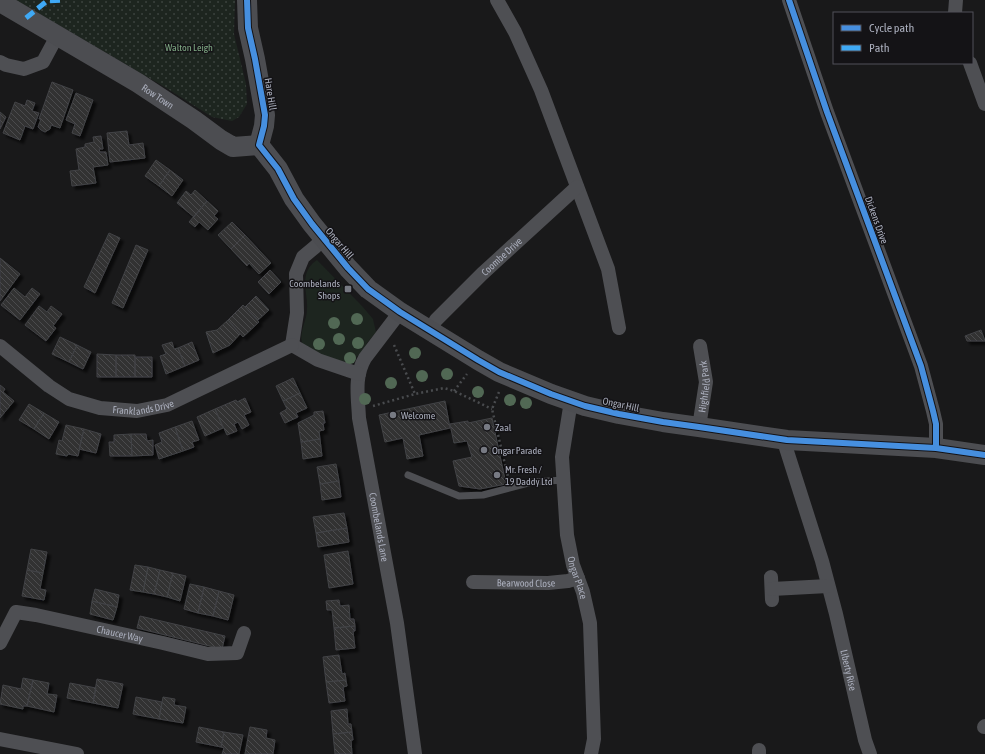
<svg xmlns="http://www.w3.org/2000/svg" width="985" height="754" viewBox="0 0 985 754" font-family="'Asap Condensed',sans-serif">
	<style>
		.grass { fill: #1d251f }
		.park { fill: url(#park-dots) }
		.building { fill: url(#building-back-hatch); stroke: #424346; filter: url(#shadow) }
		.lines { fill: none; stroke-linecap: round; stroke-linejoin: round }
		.path { stroke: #494b4e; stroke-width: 2.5; stroke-dasharray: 2 3; stroke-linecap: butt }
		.lane { stroke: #4e4f53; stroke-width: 7 }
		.street { stroke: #4e4f53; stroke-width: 14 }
		.secondary { stroke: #4c4d51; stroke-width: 20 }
		.quiet { stroke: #3fa9f5; stroke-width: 5; stroke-dasharray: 10 5; stroke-linecap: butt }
		.cycleway-casing { stroke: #141316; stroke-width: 8 }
		.cycleway { stroke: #468fdf; stroke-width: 6 }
		.tree { fill: #516854 }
		.poi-dot { fill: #777a83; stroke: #141316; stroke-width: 1.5 }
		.labels { text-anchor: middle; stroke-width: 3; stroke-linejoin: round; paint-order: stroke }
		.park-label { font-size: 10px; fill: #7fa984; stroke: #141316 }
		.street-label { font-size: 10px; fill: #aaaebc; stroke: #141316 }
		.poi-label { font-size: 10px; fill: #aaaebc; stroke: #141316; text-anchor: start }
	</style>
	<defs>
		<pattern id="park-dots" width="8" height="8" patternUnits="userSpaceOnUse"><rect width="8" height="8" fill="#1d251f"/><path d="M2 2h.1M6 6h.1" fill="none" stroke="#3b423e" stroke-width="1.8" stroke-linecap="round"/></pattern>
		<pattern id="building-back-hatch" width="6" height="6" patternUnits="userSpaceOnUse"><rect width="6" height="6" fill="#313132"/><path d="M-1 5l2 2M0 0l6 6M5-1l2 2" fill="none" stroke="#4c4c4e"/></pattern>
		<filter id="shadow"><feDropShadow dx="3.5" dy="3.5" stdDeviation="1" flood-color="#0009"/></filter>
	</defs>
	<rect width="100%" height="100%" fill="#19191a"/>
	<!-- grass -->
	<path class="grass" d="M317 260 362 306 373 319 376 332 367 343 363 352 351 361 341 362 319 355 302 343C299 331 307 321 307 309 308 298 303 286 306 275 308 268 311 264 317 260Z"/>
	<!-- park -->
	<path class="park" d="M16 0H235L234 34 246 84 247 104 239 117 232 121 212 117 168 89Z"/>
	<!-- building -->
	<path class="building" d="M52 82 73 90 60 128 51 125 50 129 45 132 41 130 38 127 41 119H39Z
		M76 93 93 100 80 136 72 133 75 124 66 120Z
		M27 100 35 103 32 111 39 113 33 129 25 126 20 140 3 133 15 102 25 106Z
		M0 112 6 117 0 129Z
		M127 131 129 145 143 143 145 158 110 162 107 133Z
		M101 136 103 149H99L100 152H106L108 165 93 167 96 183 72 186 70 171 79 170 76 149 85 147V144L94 142 93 137Z
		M156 160 170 170 159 186 145 176Z
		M170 170 183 180 172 196 159 186Z
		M195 190 207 201 194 217 177 203 186 191 191 195Z
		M207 201 218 211 214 216 218 219 208 230 199 222 195 227 189 222Z
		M232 222 245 235 231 249 218 235Z
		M109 233 120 238 95 293 84 287Z
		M245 235 271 263 259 274 249 263 247 266 231 249Z
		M136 245 148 250 123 308 112 303Z
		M0 258 20 274 0 301Z
		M270 270 281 282 269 294 258 282Z
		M14 288 25 297 32 288 40 294 20 320 1 305Z
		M256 296 269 310 258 320 245 307Z
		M243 305 259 322 243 337 228 320Z
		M39 306 47 312 51 306 62 314 53 326 56 328 46 341 25 325Z
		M228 320 240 334 230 345 213 353 206 332 217 330Z
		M981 330 985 341H967L965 336Z
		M60 337 77 345 69 362 52 354Z
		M172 342 174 349 178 348 185 366 166 374 160 356 166 354 162 345Z
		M192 342 199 360 185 366 178 348Z
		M77 345 91 352 83 369 69 362Z
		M97 354 116 355V377H97Z
		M116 355H135V377H116Z
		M135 357H152V377H135Z
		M293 378 300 393 283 401 276 386Z
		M0 385 5 389 3 392 14 401 0 418Z
		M300 393 307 408 296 413 298 417 285 423 280 413 287 409 283 401Z
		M245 398 251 412 244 415 249 425 242 429 238 422 234 424 237 431 227 435 215 409 236 400 237 402Z
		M445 401 450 428 419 435 423 456 407 459 403 438 385 442 379 415Z
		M29 404 44 413 34 429 19 420Z
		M215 409 223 428 205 436 197 417Z
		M323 411 325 423H323L324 430 319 431 320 439 301 442 298 423 314 415V412Z
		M44 413 59 422 49 439 34 429Z
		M492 418 506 484 480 489 459 486 453 461 472 457 467 441 454 443 450 424 468 421V423Z
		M192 421 199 440 192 442 194 447 183 451 175 427Z
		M66 425 84 429 78 456 68 454 67 456 56 454 59 440 62 441Z
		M175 427 183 451 159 459 155 445 162 442 159 433Z
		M84 429 101 434 96 453 79 449Z
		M131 434 132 456H110L109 442H114V435Z
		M131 434H146L147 441 153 440V455L132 456Z
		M320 439 322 456 303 459 301 442Z
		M336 464 339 481 320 484 317 467Z
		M339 481 341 497 322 500 320 484Z
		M344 513 347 528 316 533 313 517Z
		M347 528 349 542 318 547 316 533Z
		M31 549 47 552 43 573 27 570Z
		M348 551 353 584 329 588 324 555Z
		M135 565 148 567 143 592 130 590Z
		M148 567 160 570 154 594 143 592Z
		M27 570 43 573 40 589 46 590 44 600 22 596Z
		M160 570 173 573 167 597 154 594Z
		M173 573 186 576 180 601 167 597Z
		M190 584 204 587 198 613 184 609Z
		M204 587 219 591 213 616 198 613Z
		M95 589 119 595 117 607 92 601Z
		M219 591 234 595 228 620 213 616Z
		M339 600 340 606 349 605 350 619H354L355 626 334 628 332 610H327L326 601Z
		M92 601 117 607 113 620 90 614Z
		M140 616 225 636 222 649 137 628Z
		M355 626V631H353L355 648 336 650 334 628Z
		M339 655 342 674 345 673 346 680 326 682 323 657Z
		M23 678 33 680 27 706H23V709L0 704 3 685 21 689Z
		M97 679 123 684 118 708 93 703Z
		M33 680 49 683 47 694 57 695 54 712 27 706Z
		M346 680 347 686 343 687 345 701 329 703 326 682Z
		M70 683 96 688 93 703 67 698Z
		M136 697 162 702 159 719 133 714Z
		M163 697 175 699 174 705 186 707 183 723 159 719Z
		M347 709 348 724H351L352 732 333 734 331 711Z
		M199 727 224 732 221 747 196 742Z
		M250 727 267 730 266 738 275 740 273 754H245Z
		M224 732 243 735 239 754H222L224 748 221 747Z
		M352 732 353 740H351L352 754H335L333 734Z"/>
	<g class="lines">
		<!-- path -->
		<path class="path" d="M394 345 415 394
			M454 391 467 374
			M499 392 492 409 508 477
			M373 406 415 394 444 388 454 391 492 409"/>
		<!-- lane -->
		<path class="lane" d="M408 475 459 496 483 495 532 482 564 480"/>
		<!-- street -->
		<g class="street">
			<path d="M497 0 515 32 541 90 608 269 619 328"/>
			<path d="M789 0 827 112 921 366 933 411 936 424V448"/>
			<path d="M955 13 956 0"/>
			<path d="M0 62 6 65 24 69 43 62 57 36"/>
			<path d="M970 63 985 104"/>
			<path id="s1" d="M400 312 365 358C354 377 358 396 359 418L397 623 415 754"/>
			<path id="s2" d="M430 330 436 320 482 274 577 187"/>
			<path d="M292 345 297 313 296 274 303 257 315 247 324 238"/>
			<path d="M292 345 318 360 359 374"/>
			<path id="s3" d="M0 346 49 386 69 399 100 408 137 411 167 405 292 345"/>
			<path id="s4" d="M571 401 562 457 567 535 573 565 583 592 590 623 594 739 591 754"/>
			<path id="s5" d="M699 427 706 382 700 346"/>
			<path id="s6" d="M787 440 786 448 822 561 836 614 865 740 870 754"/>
			<path d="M771 577 772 600"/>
			<path id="s7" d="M473 582 548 583 568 581 578 578"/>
			<path d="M772 589 828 586"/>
			<path id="s8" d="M0 643 16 612 36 615 163 643 208 654 237 653 244 633"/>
			<path d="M984 727 985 726"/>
			<path d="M0 739 77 754"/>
			<path d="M759 750V754"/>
		</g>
		<!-- secondary -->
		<g class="secondary">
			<path d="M247 0 248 28 255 59 265 115 264 126 259 145 278 169 294 199 312 224 348 268 368 289 400 312 478 360 499 372 551 394 585 406 619 414 663 422 699 427 787 440 936 448 985 455"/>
			<path id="s9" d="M0 2 138 83 194 120 221 140 233 147 259 145"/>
		</g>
		<!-- quiet -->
		<path class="quiet" d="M26 18 47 1 64 0"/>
		<!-- cycleway casing -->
		<g class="cycleway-casing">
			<path id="cycleway" d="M247 0 248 28 255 59 265 115 264 126 259 145 278 169 294 199 312 224 348 268 368 289 400 312 478 360 499 372 551 394 585 406 619 414 663 422 699 427 787 440 936 448 985 455
				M789 0 827 112 921 366 933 411 936 424V448"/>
		</g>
		<!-- cycleway -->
		<use href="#cycleway" class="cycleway"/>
	</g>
	<!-- trees -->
	<g class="tree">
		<circle cx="357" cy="319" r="6"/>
		<circle cx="334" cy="323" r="6"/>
		<circle cx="339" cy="339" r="6"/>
		<circle cx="358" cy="343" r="6"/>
		<circle cx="319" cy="344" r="6"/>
		<circle cx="415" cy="353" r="6"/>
		<circle cx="350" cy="358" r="6"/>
		<circle cx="447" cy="374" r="6"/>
		<circle cx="422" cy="376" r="6"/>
		<circle cx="391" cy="383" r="6"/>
		<circle cx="478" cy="392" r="6"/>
		<circle cx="365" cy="399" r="6"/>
		<circle cx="510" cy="400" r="6"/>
		<circle cx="526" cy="403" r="6"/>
	</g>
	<!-- markers -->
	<g class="poi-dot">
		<rect x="344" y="285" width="8" height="8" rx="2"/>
		<circle cx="393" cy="415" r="4"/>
		<circle cx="487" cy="427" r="4"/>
		<circle cx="484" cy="450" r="4"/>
		<circle cx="497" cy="475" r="4"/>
	</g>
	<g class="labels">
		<!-- park labels -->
		<g class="park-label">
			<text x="189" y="51">Walton Leigh</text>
		</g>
		<!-- street labels -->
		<g class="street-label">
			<text transform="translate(271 94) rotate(81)" y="4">Hare Hill</text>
			<text dy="4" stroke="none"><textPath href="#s9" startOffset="184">Row Town</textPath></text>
			<text transform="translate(877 220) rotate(70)" y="4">Dickens Drive</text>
			<text transform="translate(340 243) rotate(50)" y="4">Ongar Hill</text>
			<text dy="4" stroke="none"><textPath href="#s2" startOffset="103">Coombe Drive</textPath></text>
			<text dy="4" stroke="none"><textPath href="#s5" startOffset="41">Highfield Park</textPath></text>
			<text dy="4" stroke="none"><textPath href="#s3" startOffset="163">Franklands Drive</textPath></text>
			<text transform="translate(621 404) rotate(12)" y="4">Ongar Hill</text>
			<text dy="4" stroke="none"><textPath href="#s1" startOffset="230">Coombelands Lane</textPath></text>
			<text dy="4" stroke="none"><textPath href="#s4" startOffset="179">Ongar Place</textPath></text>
			<text dy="4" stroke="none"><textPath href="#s7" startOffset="53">Bearwood Close</textPath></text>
			<text dy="4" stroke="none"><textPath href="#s8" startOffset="141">Chaucer Way</textPath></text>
			<text dy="4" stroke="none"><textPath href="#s6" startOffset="239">Liberty Rise</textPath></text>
		</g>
		<!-- poi labels -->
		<g class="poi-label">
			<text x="340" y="287" text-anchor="end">Coombelands<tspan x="340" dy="12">Shops</tspan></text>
			<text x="401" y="419">Welcome</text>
			<text x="495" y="431">Zaal</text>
			<text x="492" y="454">Ongar Parade</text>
			<text x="505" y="473">Mr. Fresh /<tspan x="505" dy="12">19 Daddy Ltd</tspan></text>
		</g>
	</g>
	<!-- legend -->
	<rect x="833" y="12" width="140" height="52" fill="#141316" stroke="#505158"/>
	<rect x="841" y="25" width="20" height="6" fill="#468fdf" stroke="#505158"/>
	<text x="869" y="32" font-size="12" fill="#aaaebc">Cycle path</text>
	<rect x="841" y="45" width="20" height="6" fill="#3fa9f5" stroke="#505158"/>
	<text x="869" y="52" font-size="12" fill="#aaaebc">Path</text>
</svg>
